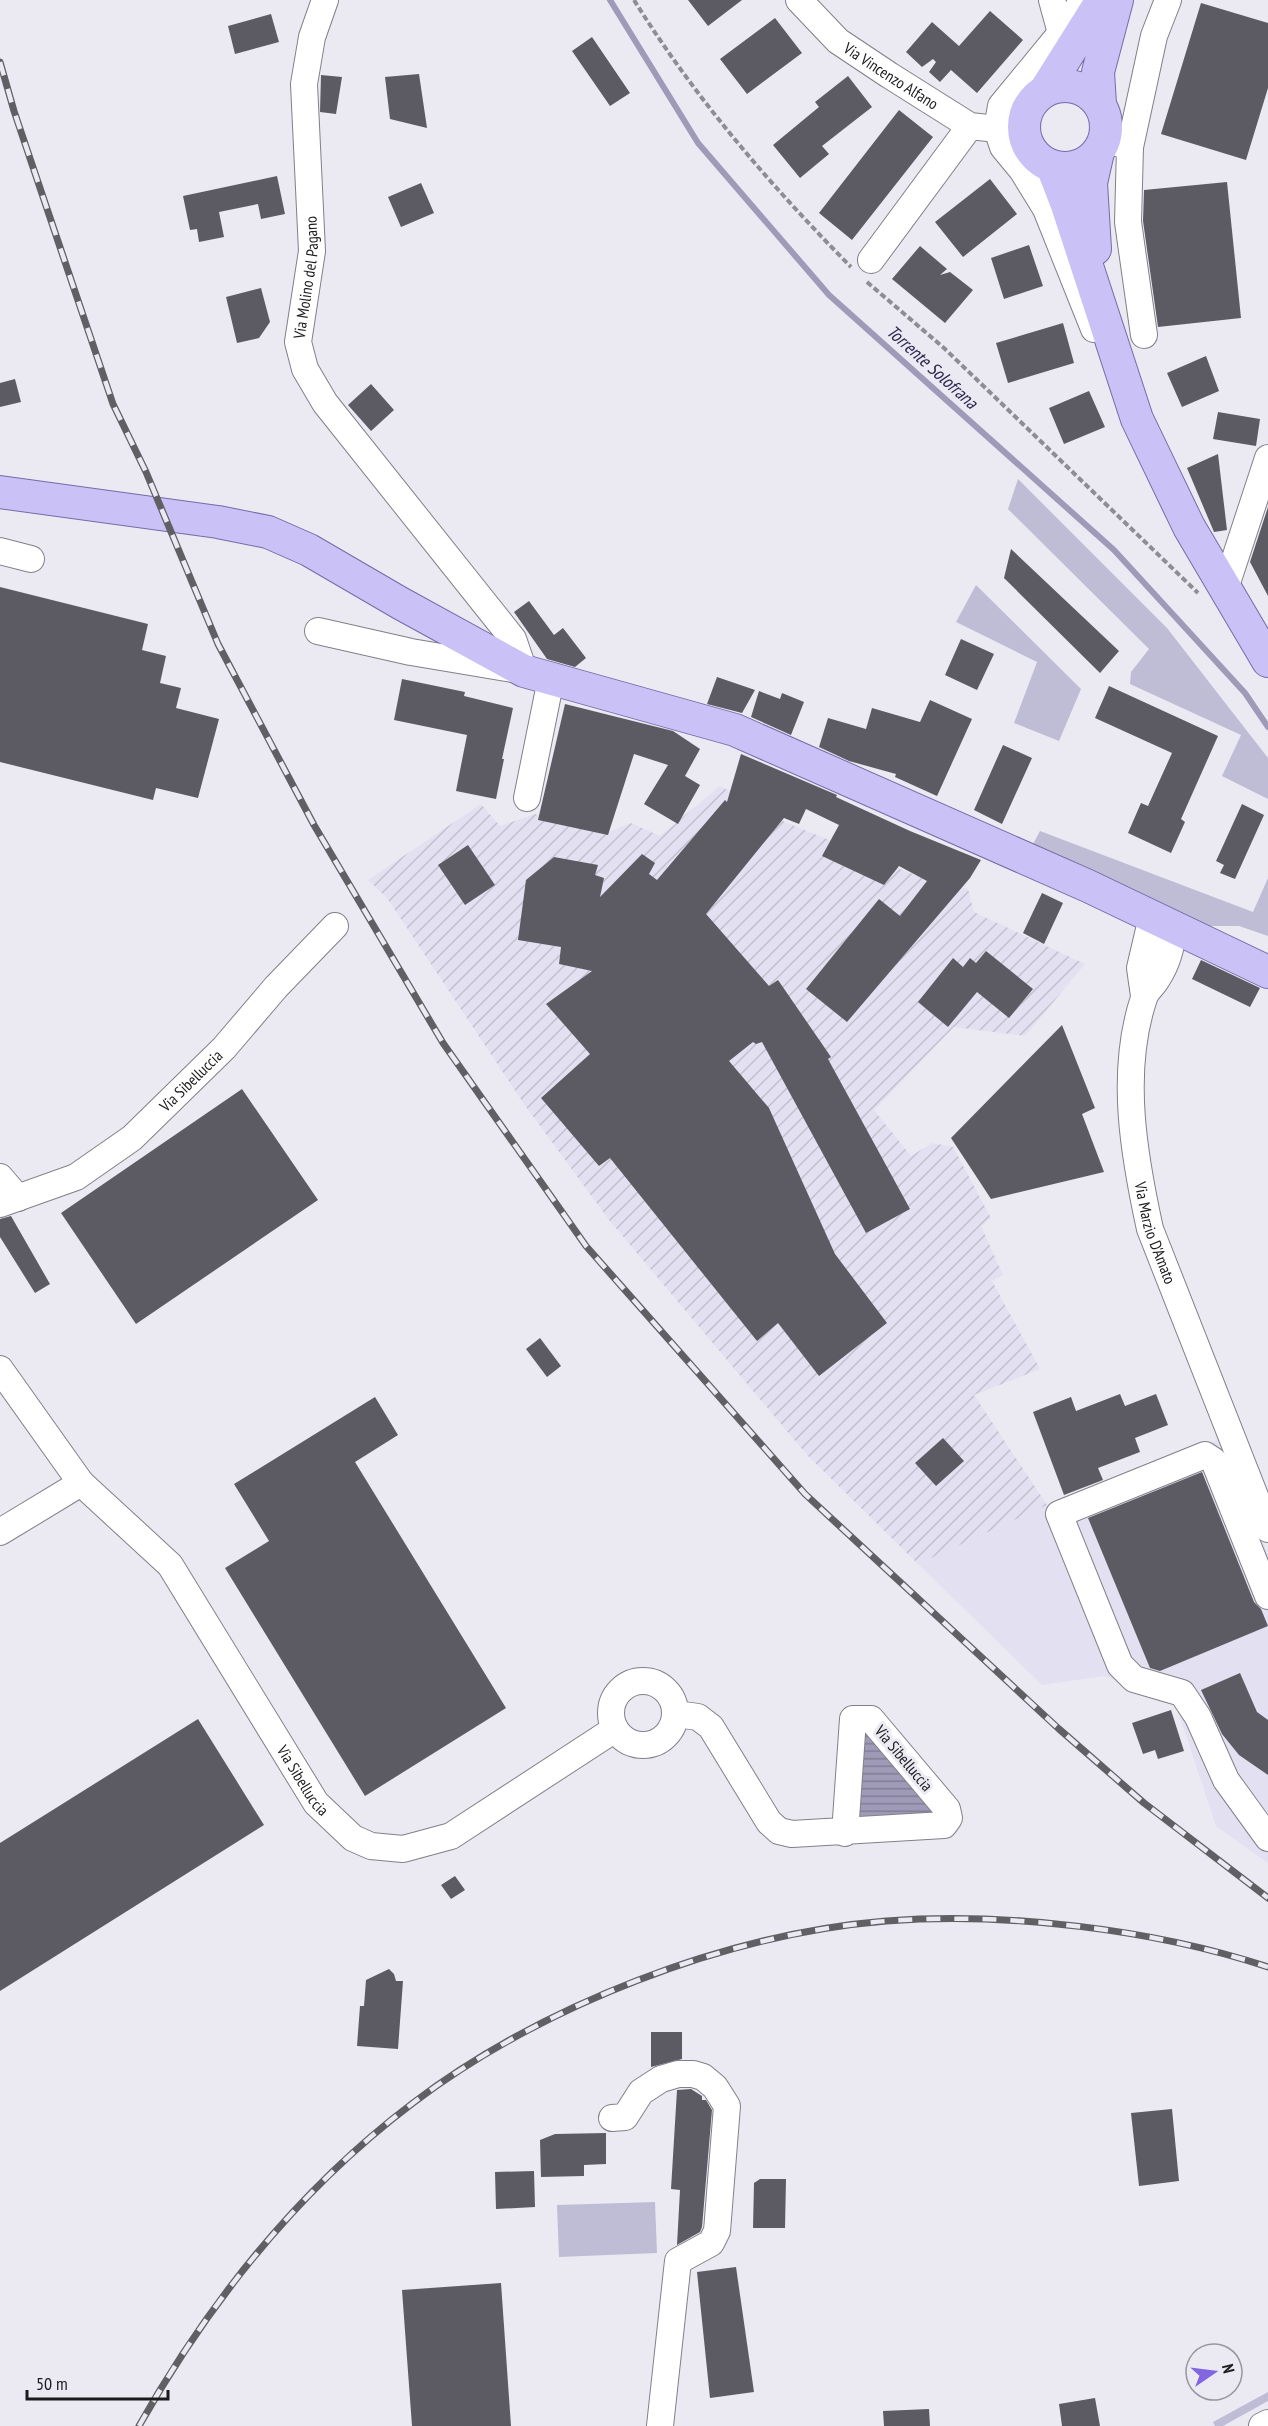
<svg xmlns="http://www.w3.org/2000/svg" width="1268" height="2426" viewBox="0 0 1268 2426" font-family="'PT Sans Narrow',sans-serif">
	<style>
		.built { fill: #e2e0f1 }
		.industrial { fill: url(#industrial-furrows) }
		.garden { fill: #bfbdd5 }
		.water { fill: url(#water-rules) }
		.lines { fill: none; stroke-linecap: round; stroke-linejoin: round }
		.stream { stroke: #9e9ab8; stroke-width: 6 }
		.building { fill: #5c5b63 }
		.minor-casing { stroke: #818088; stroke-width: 28 }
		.major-casing { stroke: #756ba7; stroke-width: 34 }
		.path { stroke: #8e8d93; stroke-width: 4; stroke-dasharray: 6 3; stroke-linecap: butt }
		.minor { stroke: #fff; stroke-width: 26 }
		.major { stroke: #cac1f7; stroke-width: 32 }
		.rail-casing { stroke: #605f64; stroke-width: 7 }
		.rail { stroke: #ebeaf3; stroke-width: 4.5; stroke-dasharray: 14; stroke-linecap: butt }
		.labels { text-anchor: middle; stroke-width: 6; stroke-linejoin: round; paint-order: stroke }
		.street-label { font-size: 16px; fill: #1b1a1d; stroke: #ebeaf3 }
		.water-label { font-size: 18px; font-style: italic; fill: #2e264f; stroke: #ebeaf3 }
	</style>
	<defs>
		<pattern id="industrial-furrows" width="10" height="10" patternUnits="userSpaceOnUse" patternTransform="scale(1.5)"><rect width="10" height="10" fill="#e2e0f1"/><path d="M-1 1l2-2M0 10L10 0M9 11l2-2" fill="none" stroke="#c1c0ce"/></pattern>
		<pattern id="water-rules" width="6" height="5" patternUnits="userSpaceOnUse" patternTransform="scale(1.5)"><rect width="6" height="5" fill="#9e9ab8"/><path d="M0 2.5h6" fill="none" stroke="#807d95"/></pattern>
	</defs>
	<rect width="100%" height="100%" fill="#ebeaf3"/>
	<!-- built -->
	<path class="built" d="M1222 1438 1268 1554V1863L1216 1826 1175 1702 1104 1676 1042 1685 918 1564 1047 1505Z"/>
	<!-- industrial -->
	<path class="industrial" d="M720 786 785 822 915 875 968 889 974 912 1085 964 1025 1036 954 1027 874 1110 911 1156 932 1143 953 1147 991 1218 981 1226 1003 1275 992 1281 1040 1369 974 1395 1047 1505 918 1564 807 1455 609 1220 524 1104 387 898 368 880 481 804 500 826 535 814 609 832 631 823 660 836Z"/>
	<!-- garden -->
	<path class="garden" d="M1018 479 1167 628 1268 758V799L1222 776 1241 735 1130 684 1131 672 1149 649 1008 509Z
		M976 585 1081 689 1059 741 1014 723 1037 662 956 622Z
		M1040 831 1253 912 1268 878V936L1239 926H1207L1032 846Z
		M655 2202 657 2253 559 2257 557 2205Z
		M1268 2392V2401L1223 2426H1215L1213 2422Z"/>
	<!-- water -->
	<path class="water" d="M860 1722 942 1813 853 1819Z"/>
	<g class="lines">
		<!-- stream -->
		<path class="stream" d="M610 0 698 143 829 295 1114 550 1245 693 1268 727"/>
	</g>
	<!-- building -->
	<path class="building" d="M688 0H742L708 26Z
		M1201 3 1268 23V88L1246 160 1161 134Z
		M990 11 1023 40 977 93 951 70 940 82 929 72 936 62 933 59 922 67 906 52 932 22 959 46Z
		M271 14 279 42 235 54 228 26Z
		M775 18 802 53 747 94 720 59Z
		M592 37 630 93 610 106 572 51Z
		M419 74 427 128 390 119 385 77Z
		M321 75 342 77 336 114 320 112Z
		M848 76 872 107 822 146 829 154 800 178 773 145 819 107 815 102Z
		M899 110 933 137 852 240 819 213Z
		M277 176 285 214 261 219 258 204 219 212 224 237 199 242 197 229 190 230 183 196Z
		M990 179 1017 214 963 257 935 222Z
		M1227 182 1241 318 1158 327 1143 221 1144 190Z
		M421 183 434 213 401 227 388 197Z
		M1029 245 1043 286 1004 299 991 258Z
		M920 246 947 269 940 275 950 272 973 290 945 323 892 279Z
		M261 288 270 322 259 338 237 343 226 297Z
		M1063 323 1074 363 1008 383 996 343Z
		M1206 356 1219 391 1182 407 1167 373Z
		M15 379 21 402 0 407V383Z
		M371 384 394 410 371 431 348 405Z
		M1089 391 1105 427 1064 444 1049 408Z
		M1218 412 1260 419 1256 446 1213 439Z
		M1218 454 1227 530 1214 532 1187 468Z
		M1268 507V596L1250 562Z
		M1011 549 1119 651 1100 673 1004 578Z
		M0 587 148 624 142 650 166 656 160 683 181 688 176 708 219 719 198 798 156 788 153 800 0 762Z
		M529 601 554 635 563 628 586 658 575 667 547 659 514 612Z
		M961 639 994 654 977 690 945 675Z
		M717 677 755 690 742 713 707 704Z
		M402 679 465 692 464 696 513 708 502 759H504L496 799 456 791 467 735 394 720Z
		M1109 686 1218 736 1181 819 1185 822 1171 853 1128 833 1141 803 1148 806 1172 753 1095 718Z
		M759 691 780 699 782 693 804 702 791 735 751 717Z
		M930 700 972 719 937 796 895 777 896 774 849 761 819 747 828 718 866 729 872 708 920 722Z
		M565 704 673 731 700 749 685 776 700 785 678 824 644 804 668 765 634 754 608 835 538 820Z
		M1003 745 1032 758 1002 824 974 810Z
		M741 754 837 795 836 797 910 831 981 860 970 878 847 1022 806 989 879 899 900 916 927 881 899 866 884 885 822 856 839 825 806 809 799 824 784 818 706 914 769 986 778 980 831 1057 828 1059 910 1209 866 1233 762 1042 756 1044 753 1042 729 1061 769 1108 835 1254 887 1323 819 1376 778 1323 757 1341 610 1158 599 1166 541 1098 590 1054 546 1004 592 971 559 964 561 947 518 940 526 880 554 857 598 865 595 875 604 878 600 897 642 854 655 863 649 874 657 880 725 800 727 802Z
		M1242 804 1264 815 1235 879 1220 873 1224 865 1216 861Z
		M468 845 495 885 465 905 438 865Z
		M1042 893 1063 903 1044 944 1023 933Z
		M986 951 1033 989 1009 1018 977 992 948 1027 918 1002 953 958 963 967 970 958 976 963Z
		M1201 960 1260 988 1250 1007 1192 979Z
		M1062 1025 1095 1108 1082 1114 1104 1172 991 1199 951 1138Z
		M242 1089 318 1200 136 1324 61 1213Z
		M11 1216 50 1284 35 1293 0 1237V1219Z
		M540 1338 561 1366 547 1377 526 1349Z
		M1120 1394 1125 1406 1156 1394 1168 1425 1135 1438 1140 1452 1098 1468 1103 1480 1064 1495 1033 1412 1071 1397 1076 1411Z
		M375 1397 398 1435 355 1462 506 1708 365 1796 225 1568 269 1541 234 1484Z
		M943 1438 964 1461 936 1486 915 1463Z
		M1202 1472 1254 1602 1261 1609 1268 1626 1160 1671 1150 1668 1088 1518Z
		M1240 1673 1257 1712 1268 1720V1775L1239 1755 1222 1734 1201 1690Z
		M1171 1710 1184 1751 1158 1759 1155 1750 1143 1754 1132 1723Z
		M198 1719 264 1825 0 1991V1843Z
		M455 1876 465 1890 451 1899 441 1885Z
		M389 1969 394 1974 396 1981H403L398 2049 357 2046 360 2006H364L366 1980Z
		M651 2032H682V2059L651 2067Z
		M691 2089 702 2096V2100H706L712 2110 702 2227 700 2232 677 2245 680 2190 671 2189 677 2090Z
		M1172 2109 1179 2181 1139 2186 1131 2113Z
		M606 2133V2164L584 2165V2176L541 2177 540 2140 555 2134Z
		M534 2171 535 2207 496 2209 495 2172Z
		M760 2179H786L785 2228H753L754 2183Z
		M736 2267 754 2392 710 2398 697 2272Z
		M501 2283 511 2426H412L402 2290Z
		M1095 2398 1100 2426H1062L1059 2404Z
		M929 2409 930 2426H884L883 2411Z"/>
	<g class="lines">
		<!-- minor casing -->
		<g class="minor-casing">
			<g id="minor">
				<path id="s1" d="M799 0 838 41 889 75 970 126 997 129"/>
				<path d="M1052 0 1061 33"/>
				<path d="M1083 0 1061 33 1001 106 997 129 1003 147 1022 170 1046 209 1094 329"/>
				<path d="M1105 139 1130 147 1128 222 1144 335"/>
				<path d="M1130 147 1154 36 1168 0"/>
				<path d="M871 260 970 126"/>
				<path d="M0 551 31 559"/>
				<path d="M1225 589 1268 458"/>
				<path id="s2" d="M318 631 411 652 524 671 513 639 325 403 305 369 298 342 312 251 304 84 312 37 325 0"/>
				<path d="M527 798 551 679"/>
				<path id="s3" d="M1173 928C1172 946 1167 964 1157 979 1153 986 1146 991 1144 998 1119 1072 1134 1156 1150 1229L1268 1529"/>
				<path d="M1144 996 1140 968 1152 917"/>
				<path d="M0 1177 18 1198"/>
				<path id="s4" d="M0 1204 76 1177 132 1138 224 1048 276 987 335 926"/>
				<path id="s5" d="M0 1369 81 1483 170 1565 316 1803 353 1838 371 1846 403 1849 451 1836 615 1729"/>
				<path d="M0 1532 81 1483"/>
				<path d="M1268 1596 1214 1461 1205 1455 1059 1514 1120 1665 1134 1679 1182 1693 1198 1717 1226 1780 1268 1838"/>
				<circle cx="643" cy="1713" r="32"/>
				<path d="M676 1714 698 1717 711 1727 769 1822 779 1831 792 1834 944 1825 949 1818 947 1809 871 1719H853L845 1833"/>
				<path d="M612 2118 625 2117 641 2092 661 2079 678 2074H693L703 2077 715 2087 727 2106 717 2231 711 2243 678 2261 660 2426"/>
				<path d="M1262 2426 1268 2423"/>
			</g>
		</g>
		<!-- major casing -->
		<g class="major-casing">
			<path id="major" d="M1024 127a41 41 0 1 1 82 0a41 41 0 1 1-82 0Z
				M1046 89 1102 0
				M1100 104 1098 72 1117 0
				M1052 166 1067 205 1137 419 1189 527 1268 661
				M1095 249 1091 183 1098 152
				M0 492 218 522 268 532 309 550 400 603 524 671 735 730 1088 886 1268 972"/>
		</g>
		<!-- path -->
		<path class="path" d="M634 0C695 98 770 185 851 267
			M867 282 944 348 1198 593"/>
		<!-- minor -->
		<use href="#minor" class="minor"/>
		<!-- major -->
		<use href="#major" class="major"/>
		<!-- rail casing -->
		<g class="rail-casing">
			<path id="rail" d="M0 62 14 111 113 404 146 472 218 644 314 825 443 1043 586 1246 805 1494 1059 1729 1144 1803 1268 1898
				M139 2426C209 2302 299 2189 413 2103 541 2006 725 1934 886 1921 1007 1912 1153 1929 1268 1967"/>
		</g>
		<!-- rail -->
		<use href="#rail" class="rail"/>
	</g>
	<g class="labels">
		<!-- street labels -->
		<g class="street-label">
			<text dy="6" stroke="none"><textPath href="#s1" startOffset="120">Via Vincenzo Alfano</textPath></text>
			<text dy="6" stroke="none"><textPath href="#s2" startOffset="678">Via Molino del Pagano</textPath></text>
			<text dy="6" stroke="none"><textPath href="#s4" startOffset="231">Via Sibelluccia</textPath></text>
			<text dy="6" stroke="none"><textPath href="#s3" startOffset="316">Via Marzio D'Amato</textPath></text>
			<text transform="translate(904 1758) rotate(50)" y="6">Via Sibelluccia</text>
			<text dy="6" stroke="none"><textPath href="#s5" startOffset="514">Via Sibelluccia</textPath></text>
		</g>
		<!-- water labels -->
		<g class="water-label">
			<text transform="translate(932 367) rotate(42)" y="6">Torrente Solofrana</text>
		</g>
	</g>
	<!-- north arrow -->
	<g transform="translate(1214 2372) rotate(76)"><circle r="28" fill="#ebeaf3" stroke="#98979d" stroke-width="1.5"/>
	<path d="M0-4.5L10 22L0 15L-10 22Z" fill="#8265e0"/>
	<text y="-9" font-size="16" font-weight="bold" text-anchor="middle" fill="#1b1a1d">N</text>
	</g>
	<!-- scale -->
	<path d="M27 2390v9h141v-9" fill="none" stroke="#1b1a1d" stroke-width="3"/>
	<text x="36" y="2390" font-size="18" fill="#1b1a1d" stroke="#ebeaf3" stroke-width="4.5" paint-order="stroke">50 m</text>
</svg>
